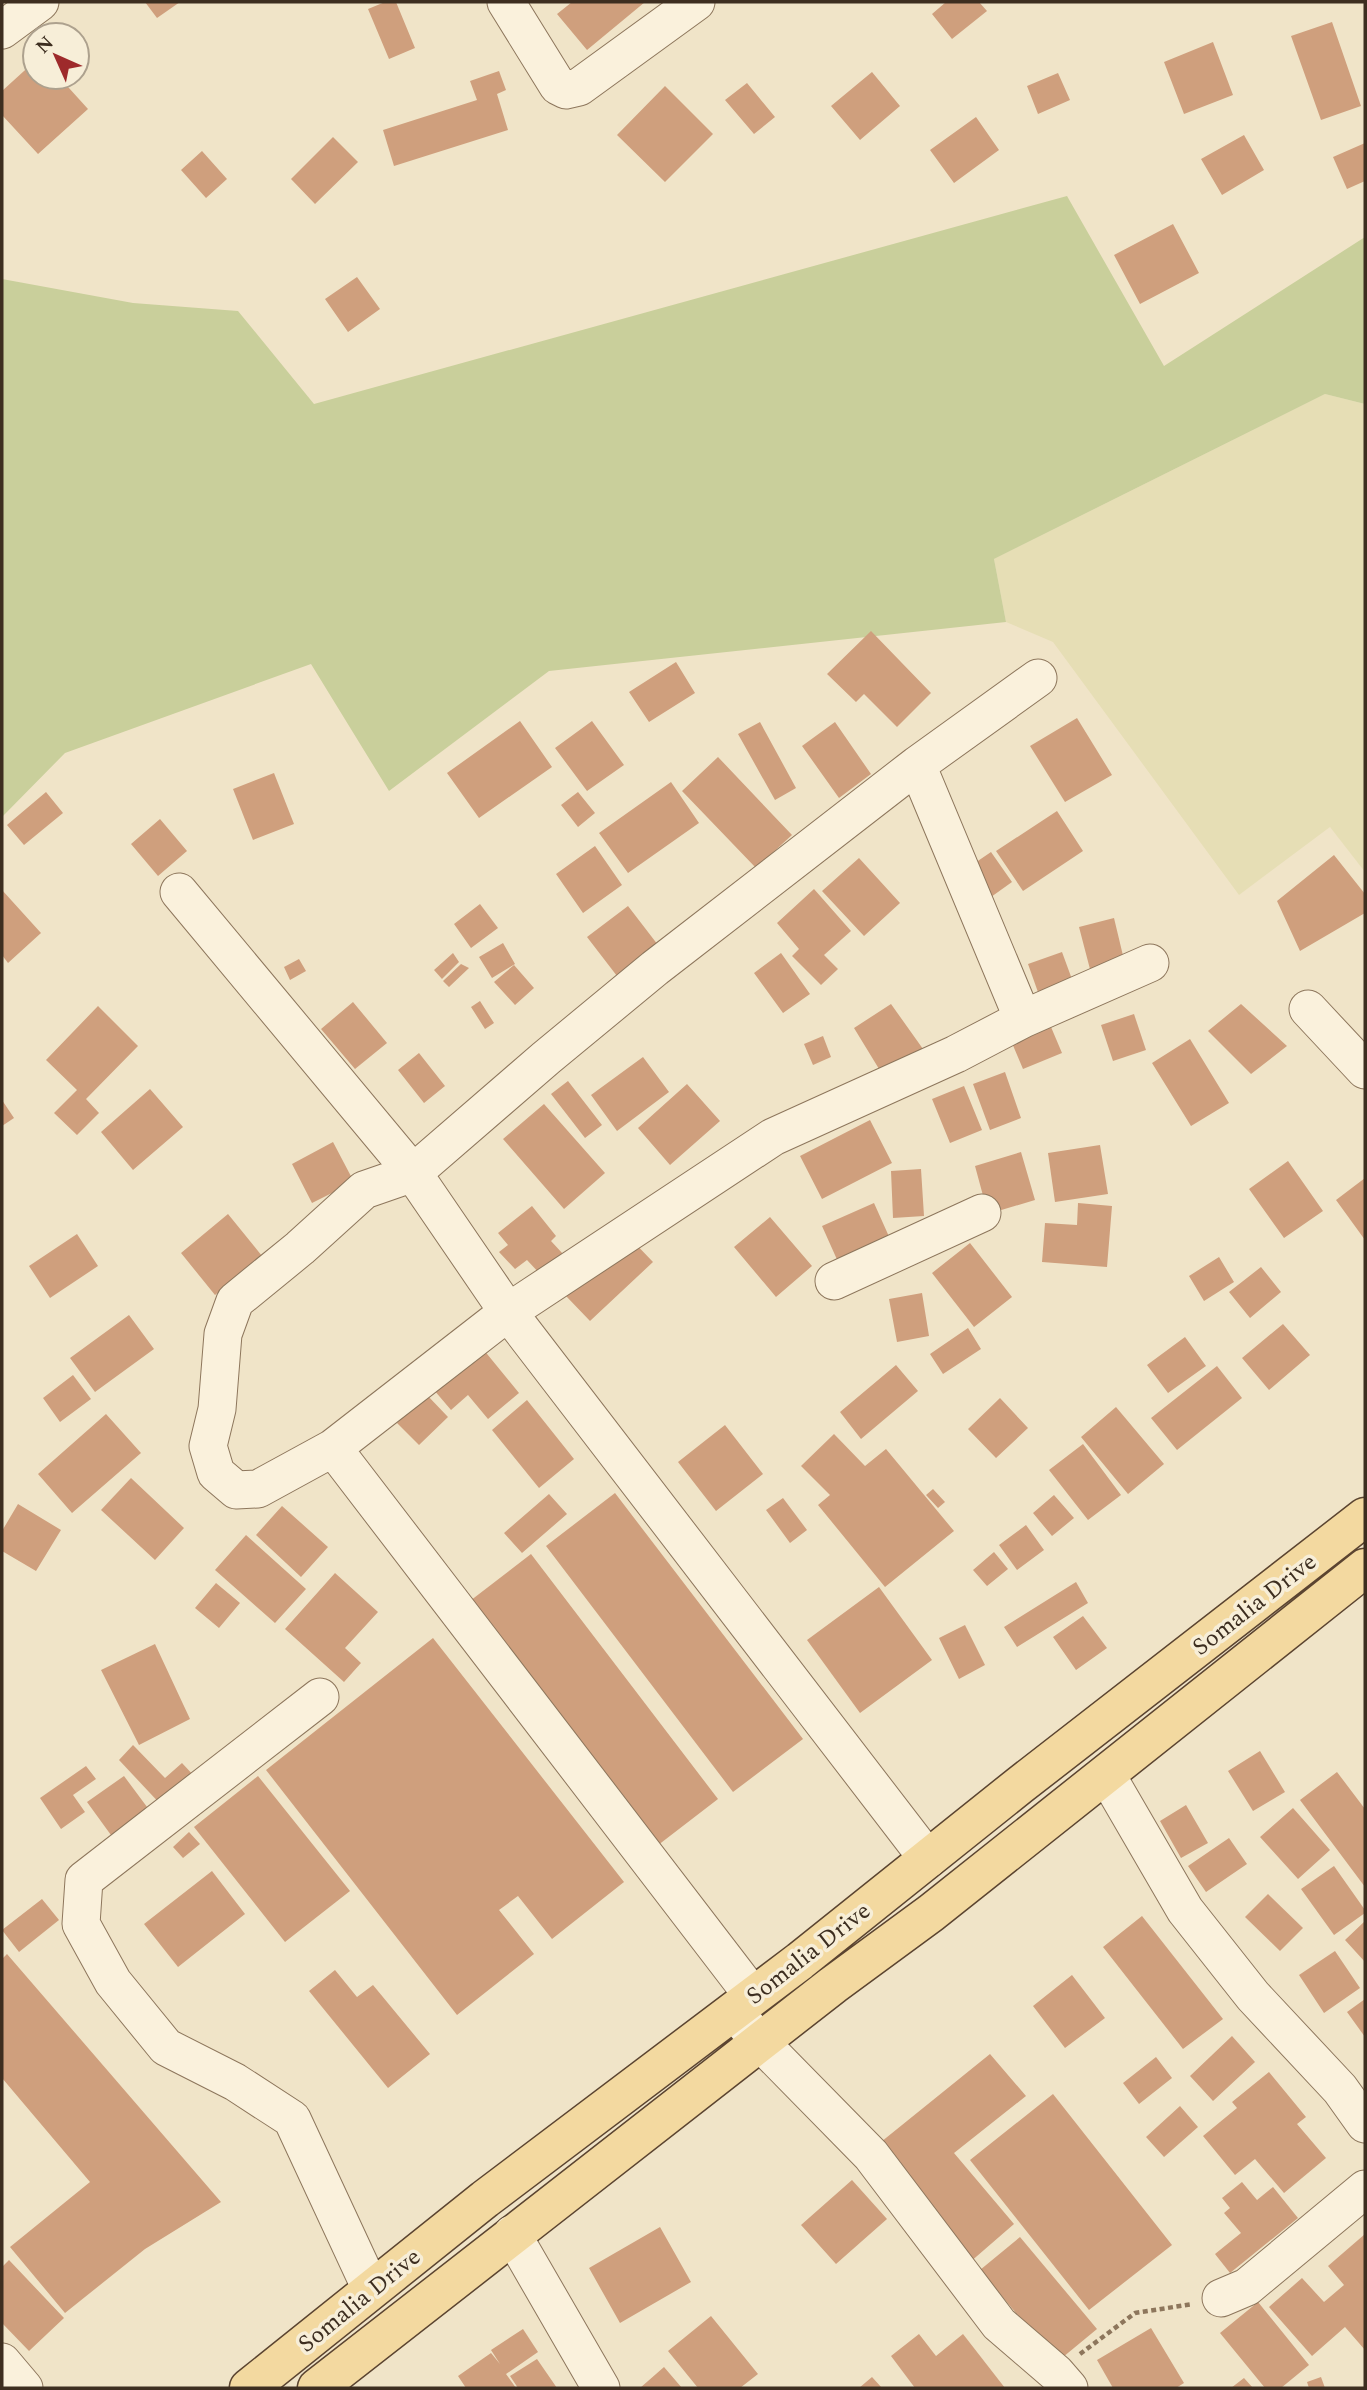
<svg xmlns="http://www.w3.org/2000/svg" width="1367" height="2390" viewBox="0 0 1367 2390" font-family="Spectral,serif">
	<style>
		.farmland { fill: #e6deb5 }
		.green { fill: #c9cf9b }
		.building { fill: #cf9f7d }
		.lines { fill: none; stroke-linecap: round; stroke-linejoin: round }
		.minor-casing { stroke: #8d765c; stroke-width: 39 }
		.major-casing { stroke: #5b4430; stroke-width: 41 }
		.path { stroke: #8d765c; stroke-width: 4.5; stroke-dasharray: 5 3.5; stroke-linecap: butt }
		.minor { stroke: #faf1dc; stroke-width: 37 }
		.major { stroke: #f3d9a0; stroke-width: 38 }
		.labels { text-anchor: middle; stroke-width: 7; stroke-linejoin: round; paint-order: stroke }
		.street-label { font-size: 24px; fill: #3d2e20; stroke: #f7eed8 }
	</style>
	<rect width="100%" height="100%" fill="#f0e4c8"/>
	<!-- farmland -->
	<path class="farmland" d="M1325 394 1365 404V872L1330 827 1239 895 1053 642 1006 622 994 559Z"/>
	<!-- green -->
	<path class="green" d="M1067 196 1164 366 1365 237V404L1325 394 994 559 1006 622 549 671 389 791 311 664 65 753 2 817V279L133 303 238 311 314 404Z"/>
	<!-- building -->
	<path class="building" d="M145 2H180L157 18Z
		M385 2H396L415 48 389 59 368 9Z
		M572 2H645L587 50 557 14Z
		M946 2H979L987 11 952 39 932 14Z
		M1332 22 1361 106 1321 120 1291 36Z
		M1213 42 1233 95 1184 114 1164 62Z
		M35 61V77H59L88 109 38 154 2 115V91Z
		M499 71 506 90 497 94 508 130 394 166 383 130 477 100 470 81Z
		M872 72 900 106 860 140 831 106Z
		M1058 73 1070 100 1038 114 1027 86Z
		M747 83 775 117 754 134 725 100Z
		M665 86 713 134 665 182 617 135Z
		M976 117 999 150 954 183 930 150Z
		M1244 135 1264 170 1222 195 1201 159Z
		M333 137 358 162 315 204 291 179Z
		M1365 143V181L1347 189 1333 157Z
		M202 151 227 179 206 198 181 170Z
		M1173 224 1199 273 1140 304 1114 255Z
		M357 277 380 309 348 332 325 299Z
		M871 631 931 693 897 727 864 694 856 702 827 674Z
		M676 662 695 693 649 722 629 692Z
		M1077 718 1112 775 1065 802 1030 746Z
		M520 721 552 767 479 818 447 773Z
		M592 721 624 765 587 791 555 748Z
		M760 722 796 788 775 800 738 734Z
		M835 722 871 774 839 798 802 746Z
		M718 757 792 835 756 868 682 791Z
		M274 773 294 824 253 840 233 789Z
		M671 782 699 823 628 873 599 833Z
		M46 792 63 813 24 845 7 825Z
		M578 792 595 813 578 827 561 805Z
		M1057 811 1083 851 1023 891 996 851Z
		M160 819 187 851 158 876 131 844Z
		M595 846 622 885 583 913 556 874Z
		M991 852 1012 882 991 897 969 867Z
		M1334 855 1365 894V913L1300 951 1277 901Z
		M859 858 900 903 864 936 822 891Z
		M814 889 851 931 824 955 838 969 821 985 792 956 799 949 777 923Z
		M2 890 41 933 8 963 2 955Z
		M480 904 498 928 471 948 454 924Z
		M628 906 658 945 617 976 587 937Z
		M1114 918 1125 964 1091 973 1079 927Z
		M503 943 515 964 492 978 479 957Z
		M1062 952 1073 982 1039 995 1028 964Z
		M453 953 459 962 442 979 434 970Z
		M781 953 810 994 783 1013 754 973Z
		M299 959 306 971 290 980 284 967Z
		M461 964 469 968 449 987 443 981Z
		M514 965 534 988 515 1005 494 982Z
		M480 1001 494 1023 485 1029 471 1007Z
		M353 1002 387 1043 355 1069 321 1029Z
		M891 1004 928 1056 887 1082 854 1028Z
		M1241 1004 1287 1046 1251 1074 1208 1031Z
		M98 1006 138 1046 86 1099 99 1113 77 1135 54 1113 77 1090 46 1060Z
		M1134 1014 1146 1050 1113 1061 1101 1025Z
		M1051 1027 1062 1053 1023 1069 1012 1043Z
		M823 1036 831 1057 813 1065 804 1044Z
		M1190 1039 1229 1103 1191 1126 1152 1063Z
		M419 1053 445 1086 424 1103 398 1070Z
		M643 1057 669 1092 617 1131 591 1095Z
		M1005 1072 1021 1118 990 1130 973 1084Z
		M568 1081 602 1125 585 1138 551 1094Z
		M687 1084 720 1121 670 1165 638 1128Z
		M964 1086 982 1130 950 1143 932 1099Z
		M150 1089 183 1127 133 1170 101 1132Z
		M2 1100 14 1118 2 1126Z
		M544 1104 605 1173 564 1209 503 1139Z
		M870 1120 892 1163 822 1199 800 1156Z
		M333 1142 354 1182 312 1203 292 1164Z
		M1100 1145 1108 1194 1055 1202 1048 1153Z
		M1021 1152 1035 1200 988 1214 975 1166Z
		M1288 1161 1323 1211 1284 1238 1249 1189Z
		M921 1169 924 1216 893 1218 891 1171Z
		M1365 1178V1240L1336 1200Z
		M874 1203 891 1241 839 1264 822 1226Z
		M1078 1203 1112 1206 1107 1267 1042 1262 1045 1223 1077 1225Z
		M532 1206 556 1236 551 1241 563 1254 541 1275 527 1260 515 1269 499 1252 508 1245 498 1233Z
		M228 1214 262 1256 215 1295 181 1253Z
		M770 1217 812 1266 776 1297 734 1247Z
		M77 1234 98 1266 50 1298 29 1266Z
		M629 1237 653 1262 590 1321 566 1296Z
		M970 1243 1012 1297 974 1327 932 1273Z
		M1219 1257 1234 1282 1204 1301 1189 1276Z
		M1261 1267 1281 1292 1250 1318 1229 1292Z
		M922 1293 929 1336 897 1342 889 1299Z
		M129 1315 154 1349 95 1392 70 1358Z
		M1283 1324 1310 1355 1269 1390 1242 1358Z
		M968 1328 981 1349 943 1374 930 1354Z
		M1185 1337 1206 1366 1168 1393 1147 1365Z
		M483 1349 519 1393 488 1419 468 1395 451 1410 434 1390Z
		M896 1365 918 1391 861 1439 840 1412Z
		M1217 1366 1242 1398 1177 1450 1151 1418Z
		M73 1375 91 1399 60 1422 43 1398Z
		M426 1394 448 1417 419 1445 397 1423Z
		M1000 1398 1028 1428 996 1458 968 1429Z
		M527 1400 574 1459 539 1488 492 1430Z
		M1116 1407 1164 1464 1128 1494 1081 1437Z
		M106 1414 141 1453 72 1513 38 1474Z
		M725 1425 763 1474 716 1511 678 1462Z
		M834 1434 865 1466 886 1449 954 1531 885 1587 818 1505 830 1495 801 1466Z
		M1083 1444 1121 1495 1088 1520 1049 1470Z
		M131 1478 184 1528 155 1560 101 1510Z
		M933 1489 945 1502 938 1508 926 1495Z
		M615 1493 803 1739 733 1792 546 1546Z
		M549 1494 567 1514 522 1553 504 1533Z
		M1054 1495 1074 1518 1052 1536 1033 1513Z
		M783 1498 807 1530 790 1543 766 1510Z
		M18 1504 61 1530 36 1571 2 1551V1531Z
		M282 1506 328 1547 301 1577 256 1535Z
		M1026 1525 1044 1550 1017 1570 999 1545Z
		M246 1535 306 1589 275 1623 215 1570Z
		M994 1552 1008 1569 987 1586 973 1570Z
		M531 1554 718 1799 640 1859 453 1614Z
		M335 1573 378 1612 345 1648 361 1663 344 1682 285 1629Z
		M1076 1582 1088 1603 1017 1647 1004 1627Z
		M216 1583 240 1603 219 1628 195 1608Z
		M879 1587 932 1660 860 1713 807 1640Z
		M1083 1616 1107 1648 1076 1670 1053 1637Z
		M965 1625 985 1665 959 1679 939 1638Z
		M433 1638 624 1882 552 1939 518 1896 499 1910 534 1954 457 2015 266 1770Z
		M155 1644 190 1719 139 1745 101 1670Z
		M133 1745 165 1778 182 1763 196 1778 164 1808 119 1760Z
		M1260 1751 1285 1792 1253 1811 1228 1771Z
		M86 1766 96 1779 73 1795 85 1812 61 1829 40 1798Z
		M1337 1772 1365 1809V1887L1300 1800Z
		M124 1776 153 1815 116 1842 87 1802Z
		M258 1776 350 1891 285 1942 194 1827Z
		M1186 1805 1208 1843 1181 1858 1160 1821Z
		M1293 1808 1330 1850 1298 1879 1260 1837Z
		M189 1832 200 1844 183 1858 173 1847Z
		M1229 1838 1247 1864 1206 1892 1188 1866Z
		M1334 1866 1365 1910V1913L1334 1935 1301 1889Z
		M212 1871 245 1914 178 1967 144 1924Z
		M1268 1894 1303 1928 1280 1951 1245 1917Z
		M42 1899 59 1920 19 1952 2 1930Z
		M1142 1916 1223 2019 1183 2049 1103 1947Z
		M1365 1921V1962L1345 1940Z
		M1335 1951 1360 1988 1324 2013 1299 1975Z
		M7 1954 221 2202 145 2249 65 2313 10 2247 90 2182 2 2078V1959Z
		M335 1970 357 1997 373 1985 430 2054 388 2088 309 1991Z
		M1072 1975 1105 2018 1065 2048 1033 2006Z
		M1365 1999V2037L1347 2012Z
		M1232 2036 1255 2062 1213 2101 1190 2076Z
		M990 2054 1026 2096 954 2153 1014 2224 969 2263 876 2146Z
		M1156 2057 1172 2078 1139 2104 1123 2083Z
		M1269 2072 1306 2117 1297 2124 1326 2158 1284 2193 1255 2159 1235 2175 1203 2136 1237 2108 1232 2102Z
		M1053 2094 1172 2245 1089 2310 970 2160Z
		M1180 2106 1198 2127 1164 2157 1146 2137Z
		M852 2180 887 2219 836 2264 801 2225Z
		M1242 2182 1257 2200 1273 2187 1298 2218 1230 2273 1215 2254 1241 2233 1224 2213 1230 2208 1222 2198Z
		M660 2227 691 2282 620 2323 589 2268Z
		M1365 2234V2350L1345 2327 1312 2356 1269 2307 1302 2278 1324 2302 1344 2285 1328 2266Z
		M1020 2237 1097 2329 1057 2362 980 2270Z
		M9 2260 64 2318 29 2351 2 2323V2267Z
		M1258 2302 1309 2365 1281 2388H1265L1220 2333Z
		M711 2316 758 2374 740 2388H698L668 2351Z
		M1151 2328 1184 2383 1176 2388H1113L1097 2360Z
		M523 2329 538 2352 506 2374 516 2388H466L458 2376 491 2353 500 2364 491 2350Z
		M919 2334 936 2356 963 2334 1005 2388H915L891 2356Z
		M537 2359 557 2388H518L510 2376Z
		M664 2367 682 2388H640Z
		M872 2377 882 2388H859Z
		M1321 2377 1325 2388H1309L1307 2382Z
		M1244 2378 1253 2388H1231Z"/>
	<g class="lines">
		<!-- minor casing -->
		<g class="minor-casing">
			<path id="minor" d="M506 2 558 86 566 90 579 87 696 2
				M2 30 40 2
				M1038 678 917 765 655 968 546 1058 413 1173 364 1190 300 1248 235 1301 223 1334 217 1409 208 1446 216 1473 236 1490 258 1489 333 1448 508 1312 773 1137 956 1054 1023 1019 1150 963
				M917 765 1023 1019
				M179 892 413 1173 508 1312 928 1859
				M1308 1009 1365 1070
				M834 1281 982 1213
				M333 1448 753 1996
				M320 1697 84 1880 81 1924 113 1982 166 2047 235 2082 292 2119 371 2289
				M1106 1774 1185 1910 1253 1996 1340 2089 1365 2124
				M734 2011 760 2042 871 2155 999 2324 1056 2373 1069 2388
				M512 2234 601 2388
				M1221 2298 1247 2287 1365 2189
				M2 2362 24 2388"/>
		</g>
		<!-- major casing -->
		<g class="major-casing">
			<path id="major" d="M249 2388 485 2199 800 1961 1020 1785 1365 1517
				M317 2388 833 1985 931 1913 1365 1568"/>
		</g>
		<!-- path -->
		<path class="path" d="M1080 2354 1135 2313 1193 2304"/>
		<!-- minor -->
		<use href="#minor" class="minor"/>
		<!-- major -->
		<use href="#major" class="major"/>
	</g>
	<g class="labels">
		<!-- street labels -->
		<g class="street-label">
			<text transform="translate(1254 1604) rotate(-38)" y="8">Somalia Drive</text>
			<text transform="translate(808 1953) rotate(-38)" y="8">Somalia Drive</text>
			<text transform="translate(359 2300) rotate(-39)" y="8">Somalia Drive</text>
		</g>
	</g>
	<!-- border -->
	<rect width="1367" height="2390" fill="none" stroke="#3d2e20" stroke-width="7"/>
	<!-- north arrow -->
	<g transform="translate(56 56) rotate(315)"><circle r="33" fill="#f7eed8" stroke="#ada18e" stroke-width="2"/>
	<path d="M0-5L12 26L0 18L-12 26Z" fill="#9e2a2b"/>
	<text y="-10" font-size="19" font-weight="bold" text-anchor="middle" fill="#3d2e20">N</text>
	</g>
</svg>
